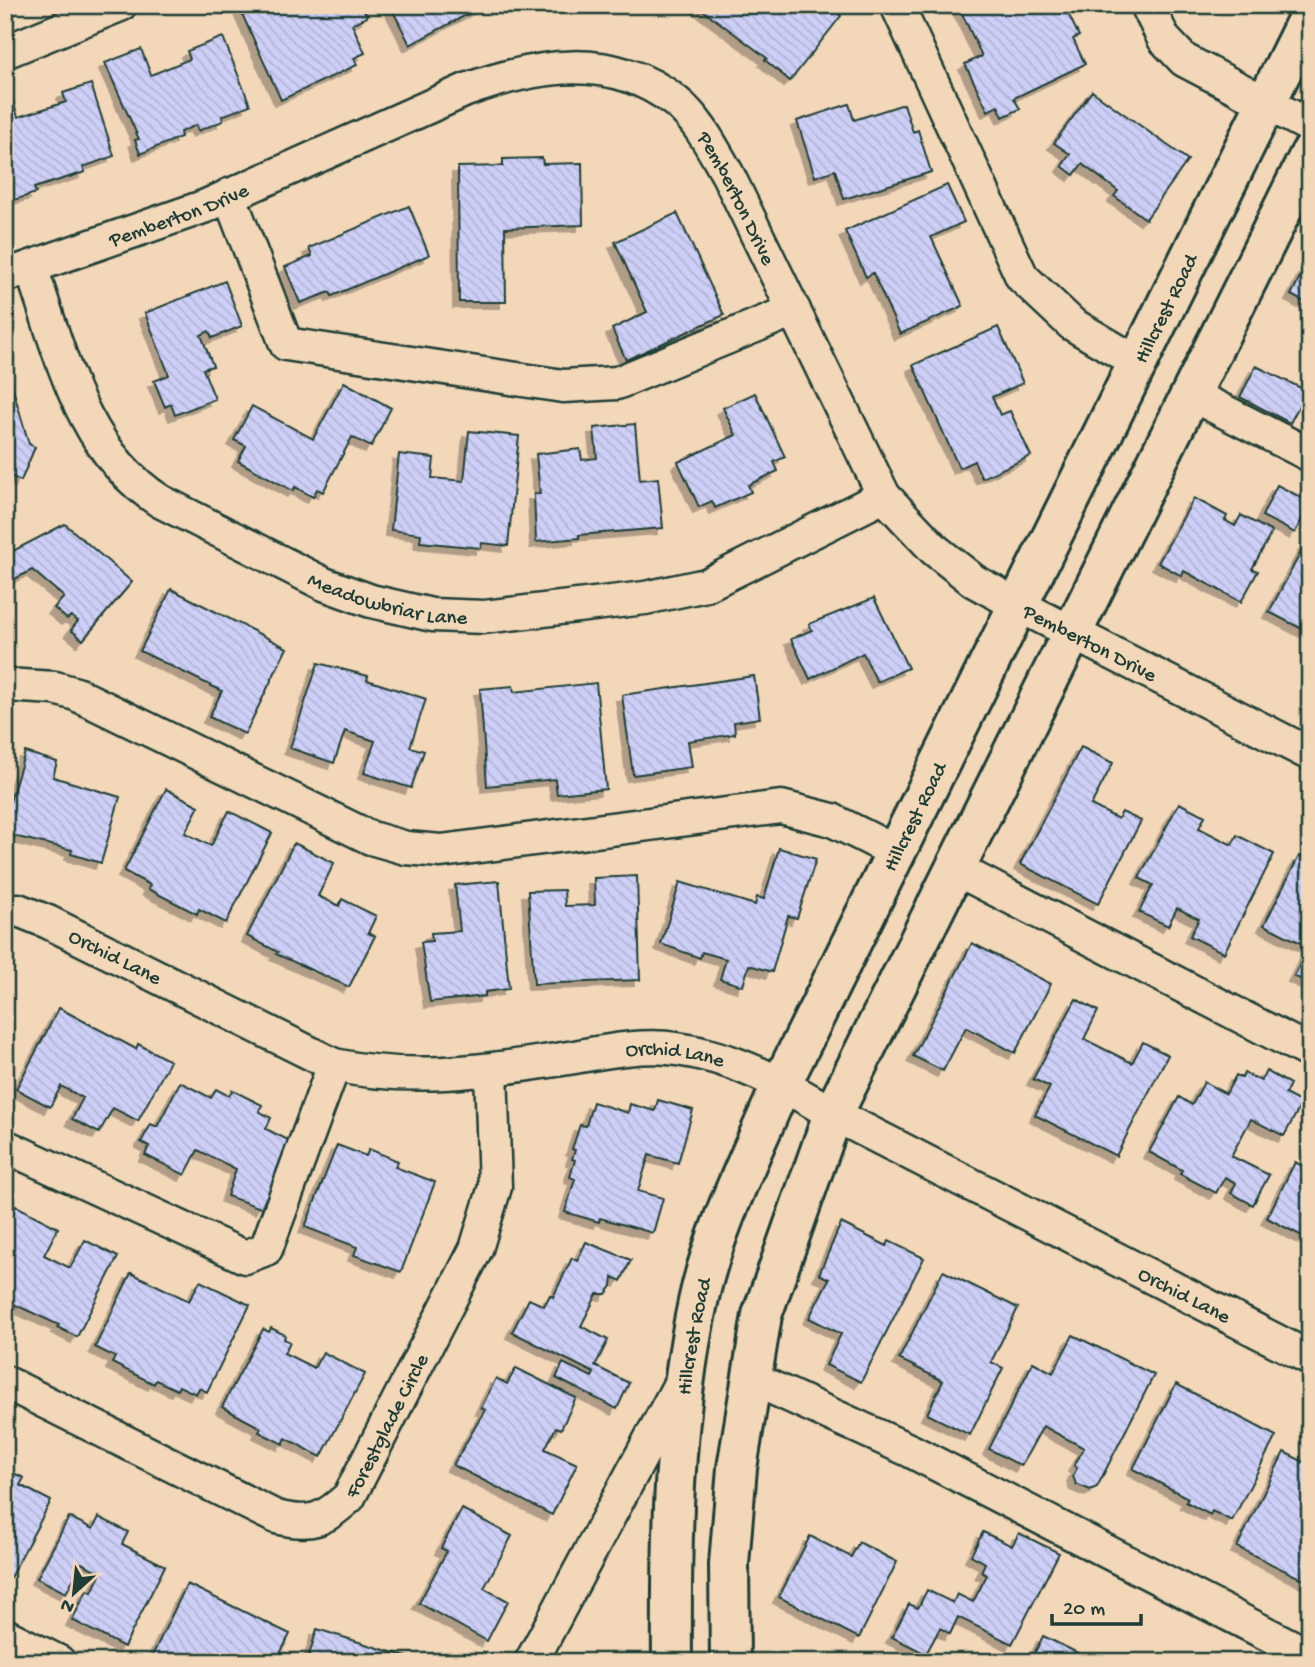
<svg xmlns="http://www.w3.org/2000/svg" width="1315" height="1667" viewBox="0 0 1315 1667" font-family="'Gochi Hand',sans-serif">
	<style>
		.building { fill: url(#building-back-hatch); stroke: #1f3d34; stroke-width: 2; filter: url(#shadow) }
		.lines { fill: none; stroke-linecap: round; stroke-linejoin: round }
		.minor-casing { stroke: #1f3d34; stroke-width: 37 }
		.major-casing { stroke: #1f3d34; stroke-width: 44 }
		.minor { stroke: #f2d7b9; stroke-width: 32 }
		.major { stroke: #f2d7b9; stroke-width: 38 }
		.labels { text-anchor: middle; stroke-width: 5; stroke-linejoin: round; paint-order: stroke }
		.street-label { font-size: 21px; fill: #1f3d34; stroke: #f2d7b9 }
	</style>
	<defs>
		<pattern id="building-back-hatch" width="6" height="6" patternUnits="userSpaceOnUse" patternTransform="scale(1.75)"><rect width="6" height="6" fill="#cecff7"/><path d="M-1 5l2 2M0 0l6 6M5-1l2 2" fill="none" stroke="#b0b3d4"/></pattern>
		<filter id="shadow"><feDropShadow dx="-6" dy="6" stdDeviation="0" flood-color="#0004"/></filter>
	</defs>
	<rect width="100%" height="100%" fill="#f2d7b9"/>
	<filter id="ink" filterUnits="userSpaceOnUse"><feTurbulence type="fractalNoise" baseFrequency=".0143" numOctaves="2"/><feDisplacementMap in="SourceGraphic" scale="14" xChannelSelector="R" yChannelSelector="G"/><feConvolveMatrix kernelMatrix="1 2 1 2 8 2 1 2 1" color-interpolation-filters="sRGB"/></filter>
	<g filter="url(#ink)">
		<!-- building -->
		<path class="building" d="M238 5H362L367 17 352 24 365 53 354 58 357 65 281 100Z
			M390 5H485L410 45Z
			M696 5H828L841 16 790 81 765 60 767 58Z
			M958 5H1064L1079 36 1073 39 1085 64 1014 98 1020 109 1003 117 998 106 988 111 965 64 982 56Z
			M223 37 250 105 222 116 223 121 198 131 196 125 180 132 181 137 140 154 135 140 139 139 105 63 141 49 151 75 190 59 187 51Z
			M91 84 114 156 83 167 85 172 34 188 36 193 5 203V94L10 92 18 117 66 102 63 93Z
			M1092 91 1188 160 1146 219 1114 196 1118 191 1082 164 1074 175 1062 166 1070 154 1054 143Z
			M849 104 854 120 904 104 913 132 918 130 931 172 844 199 835 170 815 177 797 121Z
			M542 158 543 164 582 163 583 225 505 228 506 302H459L458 167 503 166V159Z
			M947 185 964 222 931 237 963 306 900 334 873 273 866 277 845 231Z
			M409 206 429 255 332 296 330 292 300 303 285 267 312 256 309 248Z
			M677 213 724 315 626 360 612 329 647 312 615 242Z
			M1304 269 1310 272V305L1291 295Z
			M225 281 242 326 212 338 209 331 201 335 213 366 203 369 215 399 175 415 171 404 165 407 154 381 169 375 145 313Z
			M998 327 1023 383 992 397 1000 415 1010 411 1031 456 982 478 974 461 959 468 913 365Z
			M5 362 29 444 35 447 21 481 5 474Z
			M1256 366 1307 391 1290 423 1240 397Z
			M344 382 391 408 371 447 352 437 323 492 317 489 313 497 295 487 293 491 238 461 246 446 234 440 252 406 313 439Z
			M755 393 785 457 774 462 778 471 748 485 751 492 715 508 712 501 699 507 678 462 736 435 723 408Z
			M635 424 640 480 658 478 663 528 579 535V538L536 542 534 494H540L536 454 580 449 582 460 597 458 594 428Z
			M469 431 519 436 508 546 482 543 481 548 420 542 421 534 391 530 399 454 434 458 432 478 464 481Z
			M1277 485 1310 502 1295 533 1262 516Z
			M1194 498 1227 516 1225 520 1235 526 1241 515 1272 532 1252 569 1258 571 1241 602 1184 571 1182 576 1158 563Z
			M65 524 132 582 83 640 71 630 78 621 71 616 67 619 54 608 64 597 32 570 5 584V555Z
			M1310 535V633L1269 612Z
			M171 589 287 648 245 734 209 717 222 691 140 651Z
			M874 598 908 668 877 682 863 653 810 679 791 639 812 630 809 624Z
			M318 663 368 676 367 680 426 699 410 747 424 751 411 788 364 773 375 741 345 731 334 763 290 748Z
			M754 676 760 718 734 722 735 734 688 741 692 767 633 775 622 695Z
			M596 683 606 789 557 794 555 779 487 786 480 689 513 686 514 692Z
			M1081 747 1113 763 1091 805 1118 819 1122 812 1141 821 1098 904 1020 864Z
			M25 752 57 762 53 777 120 797 101 863 71 854 72 850 5 834V818Z
			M166 789 199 806 185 833 211 846 229 811 272 833 226 923 199 909 197 914 148 889 150 885 124 871Z
			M1179 803 1205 816 1199 828 1232 845 1237 835 1274 854 1224 953 1190 936 1199 919 1177 908 1168 926 1139 912 1153 885 1139 878Z
			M294 843 334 863 318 896 339 906 342 899 376 916 368 933 375 936 349 987 276 954 278 952 247 936Z
			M779 848 816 859 797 918 788 916 772 972 749 965 743 986 720 979 726 959 702 952 700 958 661 944 680 882 755 905 757 897 764 899Z
			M1299 856 1310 861V984L1294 976 1309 947 1264 925Z
			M637 876 640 980 534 984 528 891 564 890 565 906 595 905 594 878Z
			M499 881 509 989 485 992V996L430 1002 421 942 432 941 431 933 460 931 455 885Z
			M972 943 1051 984 1015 1053 966 1027 943 1071 913 1056Z
			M5 985 8 1049H5Z
			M1076 999 1098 1011 1084 1039 1132 1063 1143 1042 1168 1055 1116 1156 1035 1115 1050 1087 1033 1079Z
			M59 1008 136 1049 138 1044 170 1061 138 1121 113 1108 99 1133 72 1119 83 1098 61 1086 50 1107 16 1089Z
			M1266 1071 1290 1084 1285 1094 1302 1103 1284 1136 1251 1119 1231 1156 1269 1175 1253 1205 1231 1193 1236 1183 1225 1177 1216 1193 1180 1174 1182 1170 1149 1152 1179 1097 1192 1105 1204 1082 1226 1094 1236 1075 1242 1078 1244 1073 1261 1081Z
			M180 1082 211 1098 216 1089 229 1096 232 1090 262 1105 259 1111 271 1118 266 1129 294 1143 261 1208 227 1196 236 1169 198 1150 185 1175 145 1155 149 1146 141 1142 151 1124 157 1127Z
			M658 1100 693 1110 678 1163 649 1155 638 1191 663 1198 653 1233 600 1218 599 1222 565 1212 575 1179 570 1177 575 1160 572 1159 575 1150 572 1149 580 1125 586 1126 593 1102 628 1113 630 1104 655 1111Z
			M337 1145 366 1156 369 1149 398 1161 395 1167 435 1182 401 1272 354 1255 357 1247 305 1227Z
			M1295 1162 1310 1170V1240L1267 1218Z
			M16 1206 58 1228 44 1255 70 1268 85 1240 118 1257 77 1337 57 1327 59 1325 5 1300V1228Z
			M841 1223 887 1246 889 1241 924 1258 861 1382 826 1365 841 1334 809 1318 829 1279 819 1274Z
			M586 1242 631 1260 621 1281 613 1277 612 1286 606 1294H597L581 1326 608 1340 595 1366 629 1383 617 1409 556 1378 563 1363 592 1377 594 1373 512 1332 529 1299 544 1306 550 1295 553 1297 572 1258 577 1261Z
			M943 1271 1018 1308 991 1362 1003 1368 970 1435 927 1414 943 1381 899 1359Z
			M131 1273 189 1301 200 1281 250 1305 207 1392 199 1388 196 1394 179 1386 177 1390 156 1380 154 1384 112 1363 115 1357 95 1347Z
			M271 1328 285 1335 284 1339 290 1342 284 1353 314 1368 323 1352 365 1374 321 1457 286 1438 283 1444 259 1432 261 1428 222 1407 263 1329 269 1332Z
			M1073 1335 1154 1375 1097 1487 1090 1490 1076 1484 1073 1476 1077 1468 1074 1466 1084 1448 1043 1426 1021 1466 989 1449 1033 1362 1053 1373Z
			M516 1368 576 1398 561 1429 556 1427 545 1449 577 1464 552 1515 453 1465 485 1410 481 1408 496 1378 507 1384Z
			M1176 1384 1276 1436 1232 1521 1212 1511 1210 1515 1186 1502 1188 1498 1133 1469Z
			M1284 1452 1310 1465V1583L1237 1547Z
			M5 1469 24 1478 20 1485 51 1501 5 1587Z
			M462 1509 512 1536 484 1588 508 1601 487 1641 419 1603 447 1551 441 1548Z
			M69 1517 93 1529 99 1517 128 1532 122 1544 165 1566 124 1647 72 1620 87 1590 92 1592 101 1573 82 1563 66 1593 37 1578Z
			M983 1532 1012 1546 1019 1533 1059 1553 1012 1644 958 1617 950 1634 940 1628 926 1654 892 1637 909 1604 918 1608 927 1590 953 1603 957 1594 973 1602 987 1575 981 1572 985 1563 971 1555Z
			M810 1536 851 1557 859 1542 897 1562 859 1638 779 1597Z
			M187 1584 290 1634 276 1662 150 1660Z
			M317 1629 423 1662H307Z
			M1043 1636 1086 1657 1084 1662H1030Z"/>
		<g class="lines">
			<!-- minor casing -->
			<g class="minor-casing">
				<g id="minor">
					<path d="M897 5 1022 277 1072 324 1138 363"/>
					<path d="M1147 5 1164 39 1184 60 1310 126"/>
					<path d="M5 52 120 5"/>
					<path d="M229 195 286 344 563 386 617 383 794 310"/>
					<path id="s1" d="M31 268C61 353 80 450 160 501L324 584 371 601 432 615 484 617 645 598 706 585 884 496"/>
					<path id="s2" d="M5 276 206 206 466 90C536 65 611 51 675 101 699 120 713 149 728 175L884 496 935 550 974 581 1018 605 1310 754"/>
					<path d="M1190 394 1310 455"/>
					<path d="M5 685 55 688 76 694 371 838 406 848 441 851 781 807 832 820 896 852"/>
					<path d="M954 868 1310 1052"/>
					<path id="s3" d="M5 911 18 910 48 922 334 1065C408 1081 481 1072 556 1060 595 1054 637 1043 677 1049 735 1057 785 1085 833 1114L1310 1358"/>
					<path d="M5 1146 245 1257 266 1249 334 1065"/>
					<path d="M751 1378 911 1451 1310 1656"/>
					<path id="s4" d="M5 1382 276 1517C312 1526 323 1520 349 1497L476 1249 495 1187 491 1070"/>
					<path d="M5 1635 59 1662"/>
					<path d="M531 1662 681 1382"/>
				</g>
			</g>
			<!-- major casing -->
			<g class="major-casing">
				<g id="major">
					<path id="s5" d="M672 1662C671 1543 673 1419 698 1302 714 1227 752 1154 782 1083L1310 14"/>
					<path d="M730 1662 729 1564 737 1468 762 1315 833 1114 1310 154"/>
				</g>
			</g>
			<!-- minor -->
			<use href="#minor" class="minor"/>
			<!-- major -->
			<use href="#major" class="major"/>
		</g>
	</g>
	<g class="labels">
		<!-- street labels -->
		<g class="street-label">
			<text dy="7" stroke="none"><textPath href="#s2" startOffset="833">Pemberton Drive</textPath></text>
			<text dy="7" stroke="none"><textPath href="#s2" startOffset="184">Pemberton Drive</textPath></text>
			<text dy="7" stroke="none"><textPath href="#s5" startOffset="1461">Hillcrest Road</textPath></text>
			<text dy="7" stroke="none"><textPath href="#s1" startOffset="522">Meadowbriar Lane</textPath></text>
			<text dy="7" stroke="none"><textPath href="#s2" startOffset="1421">Pemberton Drive</textPath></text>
			<text dy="7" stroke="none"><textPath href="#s5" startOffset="894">Hillcrest Road</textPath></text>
			<text dy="7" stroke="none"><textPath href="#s3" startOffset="121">Orchid Lane</textPath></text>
			<text dy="7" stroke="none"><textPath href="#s3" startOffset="709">Orchid Lane</textPath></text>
			<text dy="7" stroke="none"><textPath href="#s3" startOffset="1276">Orchid Lane</textPath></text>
			<text dy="7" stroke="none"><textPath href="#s5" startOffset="327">Hillcrest Road</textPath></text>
			<text dy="7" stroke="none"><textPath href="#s4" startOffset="464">Forestglade Circle</textPath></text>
		</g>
	</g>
	<!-- margin -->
	<rect width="1315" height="1667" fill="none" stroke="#f2d7b9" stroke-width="28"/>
	<rect x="14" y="14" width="1287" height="1639" fill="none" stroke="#1f3d34" stroke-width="2.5" filter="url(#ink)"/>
	<!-- north arrow -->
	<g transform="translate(74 1593) rotate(207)" stroke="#f2d7b9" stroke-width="5" paint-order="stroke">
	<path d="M0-5L12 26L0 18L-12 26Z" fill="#1f3d34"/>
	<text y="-10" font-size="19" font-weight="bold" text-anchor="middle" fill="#1f3d34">N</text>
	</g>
	<!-- scale -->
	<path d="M1052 1614v10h89v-10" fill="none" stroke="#1f3d34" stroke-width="3.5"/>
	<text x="1063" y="1614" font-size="21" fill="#1f3d34" stroke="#f2d7b9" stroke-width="5" paint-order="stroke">20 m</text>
</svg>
